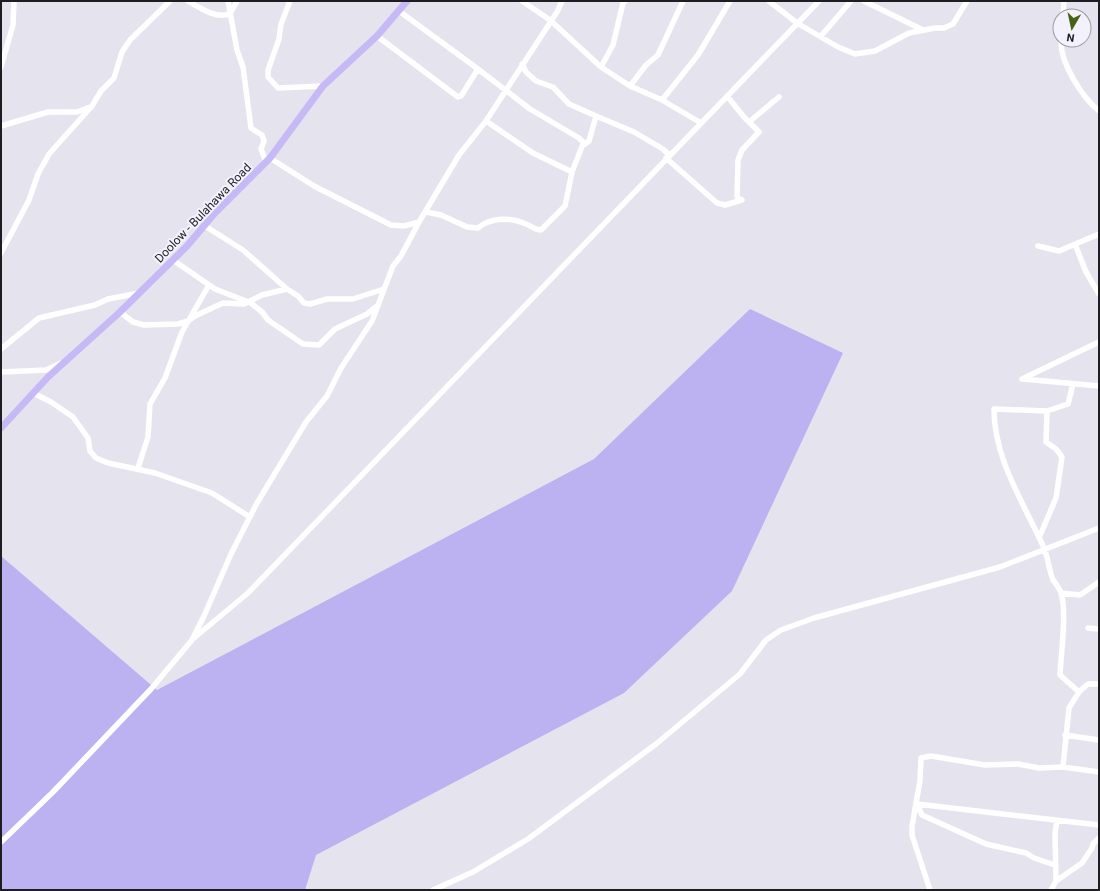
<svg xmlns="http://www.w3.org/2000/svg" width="1100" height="891" viewBox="0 0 1100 891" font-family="Roboto,sans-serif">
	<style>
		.green { fill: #bcb1f1 }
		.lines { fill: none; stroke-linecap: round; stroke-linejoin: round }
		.minor { stroke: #fff; stroke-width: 5.5 }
		.major { stroke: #c6b9f6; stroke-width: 7 }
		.labels { text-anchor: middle; stroke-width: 4; stroke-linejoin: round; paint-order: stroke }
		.street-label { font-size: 12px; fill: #1e1d21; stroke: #f2f1fc }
	</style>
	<rect width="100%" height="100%" fill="#e5e4ee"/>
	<!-- green -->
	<path class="green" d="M750 309 843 353 732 591 624 693 316 855 305 890H1V556L157 690 594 459Z"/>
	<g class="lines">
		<!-- minor -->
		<path class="minor" d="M188 1C200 8 216 19 230 14L237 1
			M228 1 237 50 243 67 251 128 262 135 264 141 261 149 266 162
			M290 1 281 24 279 39 268 70V77L278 88 323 86
			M522 1 550 20 601 67 630 86 662 100 701 123
			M769 1 797 23 838 47 855 54 875 51 909 33 935 28H944L953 24 967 1
			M864 1 923 30
			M399 11 478 69
			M1063 16 1064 1
			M377 36 458 97 461 96 478 69 530 109 579 138 585 144 589 141 596 116 634 132 663 149 669 155
			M821 36 851 1
			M1061 40C1060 63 1082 97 1099 111
			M522 64 526 72 536 81 553 87 569 104 596 116
			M1 67 13 25 14 1
			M601 67 613 45 623 3 625 1
			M630 86 646 65 658 55 683 1
			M662 100 698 55 730 1
			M486 121 533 153 572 172 583 144
			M749 122 779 97
			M1 126 48 112H77L90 107
			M270 158 314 186 391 225 404 226 419 222
			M666 158 717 203 725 205 742 200 737 197 738 160 742 150 759 132 744 117 727 96
			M426 212 441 215 467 227 478 228C491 217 510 217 526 224 531 226 535 230 541 230L565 206 572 172
			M205 226 243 250 287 289 298 296 304 303 310 304 327 299H353L384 289
			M1075 244 1086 272 1099 294
			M1038 246 1059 251 1099 234
			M1 253 29 200 38 174 49 154 92 106 101 91 114 78 122 52 130 40 170 1
			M173 260 215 289 251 303 262 312 268 320 303 344 319 345 335 329 367 314 377 306
			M120 312 133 322 144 325 178 324 188 321 195 316 223 303 244 304 262 295 287 289
			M1 349 39 318 95 305 108 299 140 293
			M1 372 46 370 61 363
			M1022 379 1099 342
			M1023 379 1099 386
			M33 393 51 402 73 417 88 438 90 451 96 458 108 463 155 473 212 493 250 517
			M1047 411 994 409C994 460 1024 503 1044 548 1048 558 1049 570 1053 580 1056 584 1060 589 1061 593 1067 612 1061 654 1060 675L1079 692
			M138 468 148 437 150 404 165 378 182 332 209 285
			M1039 538 1056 498 1062 457 1056 449 1046 442 1047 411 1068 404 1073 384
			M1061 593 1080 595 1099 582
			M1088 628 1099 629
			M194 638 248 593 819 1
			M1065 735 1099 740
			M1063 767 1069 708 1079 692 1088 684H1099
			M917 804 1099 825
			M917 804 922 815 986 844 1026 853 1034 858 1055 865
			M1 842 53 792 151 689 192 640 204 616 231 554 257 503 306 422 327 396 341 368 372 321 393 266 401 256 419 222 459 155 486 121 557 12 562 1
			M1056 881 1055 833 1057 820
			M433 890 473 872 528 839 656 744 740 674 766 640 781 630 814 618 1000 567 1099 528
			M930 890 912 835V826L920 781 921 758 931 756 985 765 1018 764 1039 768 1063 767 1099 772
			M1051 890 1056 881 1082 863 1092 848 1093 844 1099 838"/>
		<!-- major -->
		<path class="major" d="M1 428 48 377 120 312 187 246 214 214 270 158 323 86 377 36 407 1"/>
	</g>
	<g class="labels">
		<!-- street labels -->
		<g class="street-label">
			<text transform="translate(203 213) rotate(-46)" y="4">Doolow - Bulahawa Road</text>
		</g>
	</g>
	<!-- border -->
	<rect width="1100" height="891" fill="none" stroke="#1e1d21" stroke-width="4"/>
	<!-- north arrow -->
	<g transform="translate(1072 28) rotate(189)"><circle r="19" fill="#f2f1fc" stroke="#9d9ca4"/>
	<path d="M0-3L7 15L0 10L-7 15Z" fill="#466213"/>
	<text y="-6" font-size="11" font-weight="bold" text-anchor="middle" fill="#1e1d21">N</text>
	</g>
</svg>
